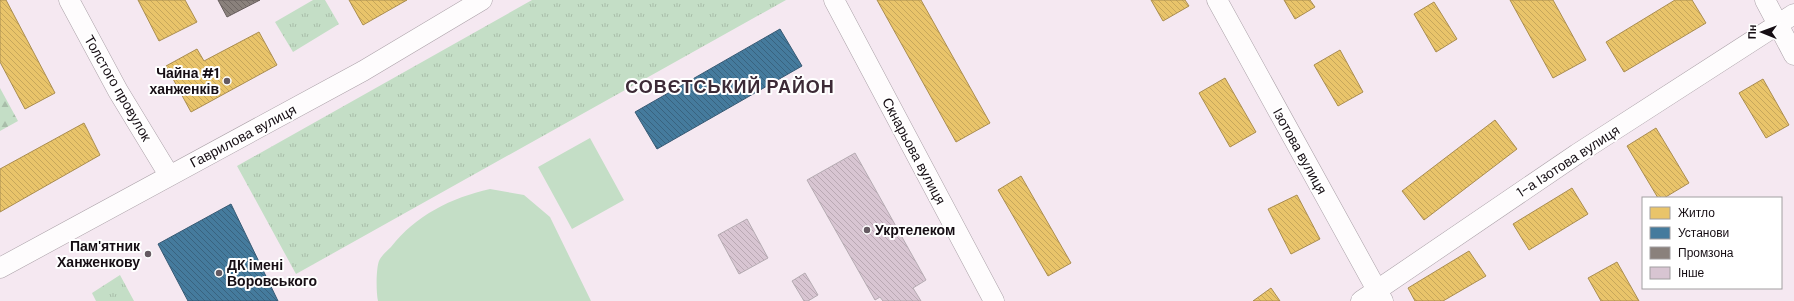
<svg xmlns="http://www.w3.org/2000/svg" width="1794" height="301" viewBox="0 0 1794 301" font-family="'DM Sans',sans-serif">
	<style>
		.grass { fill: url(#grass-tufts) }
		.forest { fill: url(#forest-firs) }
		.garden { fill: #c4dec6 }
		.homes { fill: url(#homes-back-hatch); stroke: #aa8d50 }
		.public { fill: url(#public-back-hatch); stroke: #375a74 }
		.industry { fill: url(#industry-back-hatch); stroke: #675e5d }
		.building { fill: url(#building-back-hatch); stroke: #b5abb2 }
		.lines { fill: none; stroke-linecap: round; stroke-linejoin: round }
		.street-casing { stroke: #aaa0a7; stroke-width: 21 }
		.street { stroke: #fefcfd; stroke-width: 20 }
		.poi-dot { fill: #645a61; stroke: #fff; stroke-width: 1.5 }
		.labels { text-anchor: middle; stroke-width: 4; stroke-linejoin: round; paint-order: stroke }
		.poi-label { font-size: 14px; font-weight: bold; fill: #160e14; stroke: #fff; text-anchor: end }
		.street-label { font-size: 14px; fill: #160e14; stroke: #fff }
		.district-label { font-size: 18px; font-weight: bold; letter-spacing: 1px; fill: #3c2a36; stroke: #fff }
	</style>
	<defs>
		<pattern id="grass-tufts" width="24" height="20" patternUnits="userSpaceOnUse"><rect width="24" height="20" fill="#c4dec6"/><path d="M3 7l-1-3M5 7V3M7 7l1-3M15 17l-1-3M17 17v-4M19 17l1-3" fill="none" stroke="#a8bda9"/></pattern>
		<pattern id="forest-firs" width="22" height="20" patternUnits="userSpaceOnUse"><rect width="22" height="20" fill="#c4dec6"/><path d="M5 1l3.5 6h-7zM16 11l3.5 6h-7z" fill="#a8bda9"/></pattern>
		<pattern id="homes-back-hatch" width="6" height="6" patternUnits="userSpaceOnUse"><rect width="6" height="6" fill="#e9c46a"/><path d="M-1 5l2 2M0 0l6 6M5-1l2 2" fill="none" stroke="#c7a75b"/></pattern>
		<pattern id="public-back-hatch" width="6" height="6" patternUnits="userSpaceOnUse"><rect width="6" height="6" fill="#457b9d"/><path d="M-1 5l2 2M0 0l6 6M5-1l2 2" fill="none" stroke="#39637f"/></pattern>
		<pattern id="industry-back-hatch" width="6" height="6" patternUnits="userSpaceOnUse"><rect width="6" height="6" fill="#8a817c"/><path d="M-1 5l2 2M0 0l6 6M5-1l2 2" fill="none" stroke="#706864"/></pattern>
		<pattern id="building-back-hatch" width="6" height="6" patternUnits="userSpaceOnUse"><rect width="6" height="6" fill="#d8c5d2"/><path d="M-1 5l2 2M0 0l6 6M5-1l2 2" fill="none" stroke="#b9a8b3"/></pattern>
	</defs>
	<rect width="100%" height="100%" fill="#f5e8f1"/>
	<!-- grass -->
	<path class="grass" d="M313 0H325L339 24 293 52 275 22Z
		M532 0H786L296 274 237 166Z
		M120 275 134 301H96L92 293Z"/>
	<!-- forest -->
	<path class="forest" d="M0 88 18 121 0 131Z"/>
	<!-- garden -->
	<path class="garden" d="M590 138 624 200 572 229 538 167Z
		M490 189 524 195 550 217 591 301H378C376 292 376 269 379 261 381 256 387 251 391 247 416 215 451 198 490 189Z"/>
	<!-- homes -->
	<path class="homes" d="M0 0H6L55 93 25 109 0 62Z
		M138 0H185L197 22 159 41Z
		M349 0H407L363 25Z
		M877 0H921L990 123 956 142Z
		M1151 0H1185L1189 6 1163 21Z
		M1284 0H1310L1315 7 1295 19Z
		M1510 0H1553L1586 60 1553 78Z
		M1675 0H1692L1706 23 1624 72 1606 42Z
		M1434 2 1457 39 1436 52 1414 14Z
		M259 32 277 65 191 112 166 66 197 49 204 61Z
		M1340 50 1363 92 1338 106 1314 65Z
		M1225 78 1256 132 1230 147 1199 93Z
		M1763 79 1789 125 1766 138 1739 93Z
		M1495 120 1517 149 1424 220 1402 191Z
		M84 123 100 155 0 212V169Z
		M1656 128 1689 183 1664 198H1658L1627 146Z
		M1021 176 1071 263 1048 276 998 190Z
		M1572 188 1588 214 1529 250 1513 224Z
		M1297 195 1320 239 1291 254 1268 209Z
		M1469 251 1486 276 1443 301H1415L1408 288Z
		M1617 262 1639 301H1601L1588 278Z
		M1271 288 1280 301H1253Z"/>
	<!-- public -->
	<path class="public" d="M780 29 802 66 657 149 635 112Z
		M231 204 278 301H188L158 244Z"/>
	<!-- industry -->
	<path class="industry" d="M218 0H260L227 17Z"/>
	<!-- building -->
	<path class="building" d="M855 153 926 280 913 288 921 301H883L880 297 875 300 807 180Z
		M747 219 768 258 739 274 718 235Z
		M805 273 818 295 808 301H804L792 281Z"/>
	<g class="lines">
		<!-- street casing -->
		<g class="street-casing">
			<path id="street" d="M69 0 118 91 169 175
				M834 0 994 301
				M1217 0 1383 301
				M1765 0 1794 55
				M0 268 363 71 482 0
				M1361 301 1577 154 1794 14"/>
		</g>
		<!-- street -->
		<use href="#street" class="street"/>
	</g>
	<!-- markers -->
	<g class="poi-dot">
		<circle cx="227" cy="81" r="4"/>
		<circle cx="867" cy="230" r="4"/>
		<circle cx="148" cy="254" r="4"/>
		<circle cx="219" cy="273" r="4"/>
	</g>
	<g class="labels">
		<!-- poi labels -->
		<g class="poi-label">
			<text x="219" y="78">Чайна #1<tspan x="219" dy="16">ханженків</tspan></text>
			<text x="875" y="235" text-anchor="start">Укртелеком</text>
			<text x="140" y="251">Пам'ятник<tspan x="140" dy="16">Ханженкову</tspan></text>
			<text x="227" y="270" text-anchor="start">ДК імені<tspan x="227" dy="16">Воровського</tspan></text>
		</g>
		<!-- street labels -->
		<g class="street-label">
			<text transform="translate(118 88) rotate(60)" y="5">Толстого провулок</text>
			<text transform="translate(243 136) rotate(-28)" y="5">Гаврилова вулиця</text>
			<text transform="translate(914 151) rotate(62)" y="5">Скнарьова вулиця</text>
			<text transform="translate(1300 151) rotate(61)" y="5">Ізотова вулиця</text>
			<text transform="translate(1568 161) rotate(-33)" y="5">1-а Ізотова вулиця</text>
		</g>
		<!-- district labels -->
		<g class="district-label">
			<text x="730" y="93">СОВЄТСЬКИЙ РАЙОН</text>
		</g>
	</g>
	<!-- legend -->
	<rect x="1642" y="197" width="140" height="92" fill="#ffffff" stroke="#a29fa1"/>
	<rect x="1650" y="207" width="20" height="12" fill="#e9c46a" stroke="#a29fa1"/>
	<text x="1678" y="217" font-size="12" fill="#160e14">Житло</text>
	<rect x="1650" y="227" width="20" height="12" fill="#457b9d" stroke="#a29fa1"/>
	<text x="1678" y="237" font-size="12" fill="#160e14">Установи</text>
	<rect x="1650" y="247" width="20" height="12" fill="#8a817c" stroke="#a29fa1"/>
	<text x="1678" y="257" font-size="12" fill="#160e14">Промзона</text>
	<rect x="1650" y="267" width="20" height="12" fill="#d8c5d2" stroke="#a29fa1"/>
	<text x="1678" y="277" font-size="12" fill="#160e14">Інше</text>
	<!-- north arrow -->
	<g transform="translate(1762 32) rotate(271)" stroke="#ffffff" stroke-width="3" paint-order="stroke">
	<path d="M0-3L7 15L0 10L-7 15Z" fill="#160e14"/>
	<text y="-6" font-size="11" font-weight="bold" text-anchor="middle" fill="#160e14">Пн</text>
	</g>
</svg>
